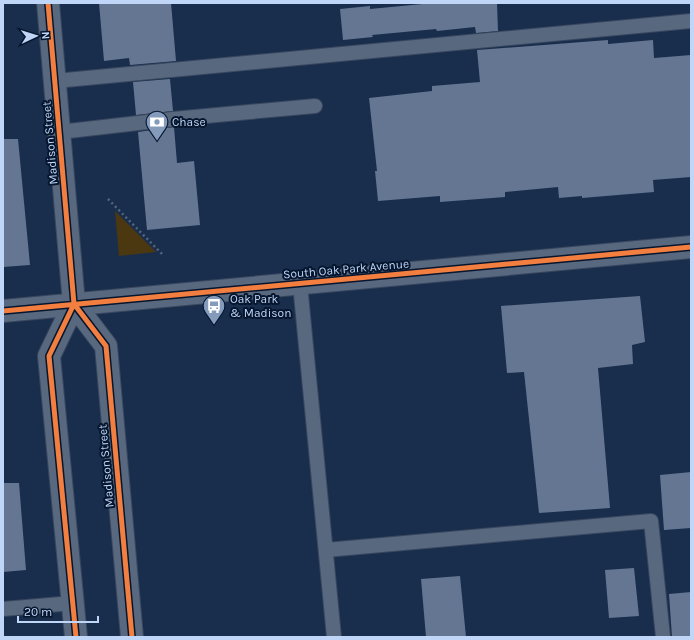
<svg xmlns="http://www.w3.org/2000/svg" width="694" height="640" viewBox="0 0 694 640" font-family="Karla,sans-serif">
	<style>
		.green { fill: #4b3810 }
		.building { fill: #647691 }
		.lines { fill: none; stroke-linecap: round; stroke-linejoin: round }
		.lane-casing { stroke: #38475f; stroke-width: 16 }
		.secondary-casing { stroke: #38475f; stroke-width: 24 }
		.path { stroke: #56657c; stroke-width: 2.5; stroke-dasharray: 2 3; stroke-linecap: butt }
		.lane { stroke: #58687e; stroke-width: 14 }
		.secondary { stroke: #58687e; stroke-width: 22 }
		.cycleway-casing { stroke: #06162e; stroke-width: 8 }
		.cycleway { stroke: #f27e40; stroke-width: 5 }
		.labels { text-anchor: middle; stroke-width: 4; stroke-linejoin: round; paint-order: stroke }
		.poi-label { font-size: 12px; fill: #bfd6f8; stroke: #06162e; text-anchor: start }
		.street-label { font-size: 12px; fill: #bfd6f8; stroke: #06162e }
	</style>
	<rect width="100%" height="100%" fill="#192e4d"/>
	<!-- green -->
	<path class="green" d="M115 211 156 252 119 256Z"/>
	<!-- building -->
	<path class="building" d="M99 3H171L176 61 130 65 129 58 104 61Z
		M433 3H497L498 31 476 33 475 27 437 31 436 29 372 35 373 37 343 40 340 9 370 6V9Z
		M608 40V44L653 40 654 58 691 55V177L653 180 654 192 582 198V196L559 198 558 187 505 192V197L440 202V196L378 201 375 171H377L369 98 432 91V86L480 82 477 50Z
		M170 79 173 111 136 115 133 82Z
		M174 127 177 163 194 161 200 225 147 230 138 132Z
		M3 139H18L30 265 3 267Z
		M640 296 645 342 632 345 633 364 598 368 610 508 539 513 524 372 507 373 501 306Z
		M691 472V528L664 530 660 475Z
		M3 483H19L26 570 3 572Z
		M634 568 639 616 609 618 605 570Z
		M460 576 466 637H426L421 579Z
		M691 592V637H672L669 594Z"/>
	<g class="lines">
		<!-- lane casing -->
		<g class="lane-casing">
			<path id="lane" d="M55 81 691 21
				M60 132 173 119 315 106
				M300 284 334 637
				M326 550 651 521 663 637
				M3 609 73 603"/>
		</g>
		<!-- secondary casing -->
		<g class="secondary-casing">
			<path id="secondary" d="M48 3 74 304 49 356 76 637
				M74 304 106 346 132 637
				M3 311 691 247"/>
		</g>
		<!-- path -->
		<path class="path" d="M108 199 164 256"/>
		<!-- lane -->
		<use href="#lane" class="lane"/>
		<!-- secondary -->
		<use href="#secondary" class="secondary"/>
		<!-- cycleway casing -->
		<g class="cycleway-casing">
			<path id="cycleway" d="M48 3 74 304 49 356 76 637
				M74 304 106 346 132 637
				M3 311 691 247"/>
		</g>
		<!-- cycleway -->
		<use href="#cycleway" class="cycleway"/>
	</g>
	<!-- icons -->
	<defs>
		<g id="bank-pin" transform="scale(1.15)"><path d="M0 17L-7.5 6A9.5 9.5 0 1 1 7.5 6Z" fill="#859bbc" stroke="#06162e"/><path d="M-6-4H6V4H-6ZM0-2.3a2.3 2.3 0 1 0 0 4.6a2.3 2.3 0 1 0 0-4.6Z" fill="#fff"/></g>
		<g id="bus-pin" transform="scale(1.15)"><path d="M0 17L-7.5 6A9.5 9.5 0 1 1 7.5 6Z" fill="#859bbc" stroke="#06162e"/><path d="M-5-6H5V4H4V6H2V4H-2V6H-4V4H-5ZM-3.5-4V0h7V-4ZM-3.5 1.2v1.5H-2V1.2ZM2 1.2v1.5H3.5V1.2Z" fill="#fff"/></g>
	</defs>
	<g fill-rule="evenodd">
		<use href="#bank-pin" x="157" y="122"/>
		<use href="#bus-pin" x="214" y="306"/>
	</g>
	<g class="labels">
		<!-- poi labels -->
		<g class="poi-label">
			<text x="172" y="126">Chase</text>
			<text x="230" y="303">Oak Park<tspan x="230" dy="14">&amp; Madison</tspan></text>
		</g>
		<!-- street labels -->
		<g class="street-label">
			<text transform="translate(50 143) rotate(-95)" y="4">Madison Street</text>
			<text transform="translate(346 269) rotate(-5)" y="4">South Oak Park Avenue</text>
			<text transform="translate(106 466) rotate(-95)" y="4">Madison Street</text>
		</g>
	</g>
	<!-- border -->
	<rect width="694" height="640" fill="none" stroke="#bfd6f8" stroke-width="8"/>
	<!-- north arrow -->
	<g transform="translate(36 36) rotate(86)" stroke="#06162e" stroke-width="3" paint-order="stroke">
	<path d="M0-3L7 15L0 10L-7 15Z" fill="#bfd6f8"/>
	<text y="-6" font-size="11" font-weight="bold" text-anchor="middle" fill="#bfd6f8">N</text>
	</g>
	<!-- scale -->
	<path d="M18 616v6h80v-6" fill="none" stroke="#bfd6f8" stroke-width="2"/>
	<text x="24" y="616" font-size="12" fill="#bfd6f8" stroke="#06162e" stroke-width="3" paint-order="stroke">20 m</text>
</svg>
